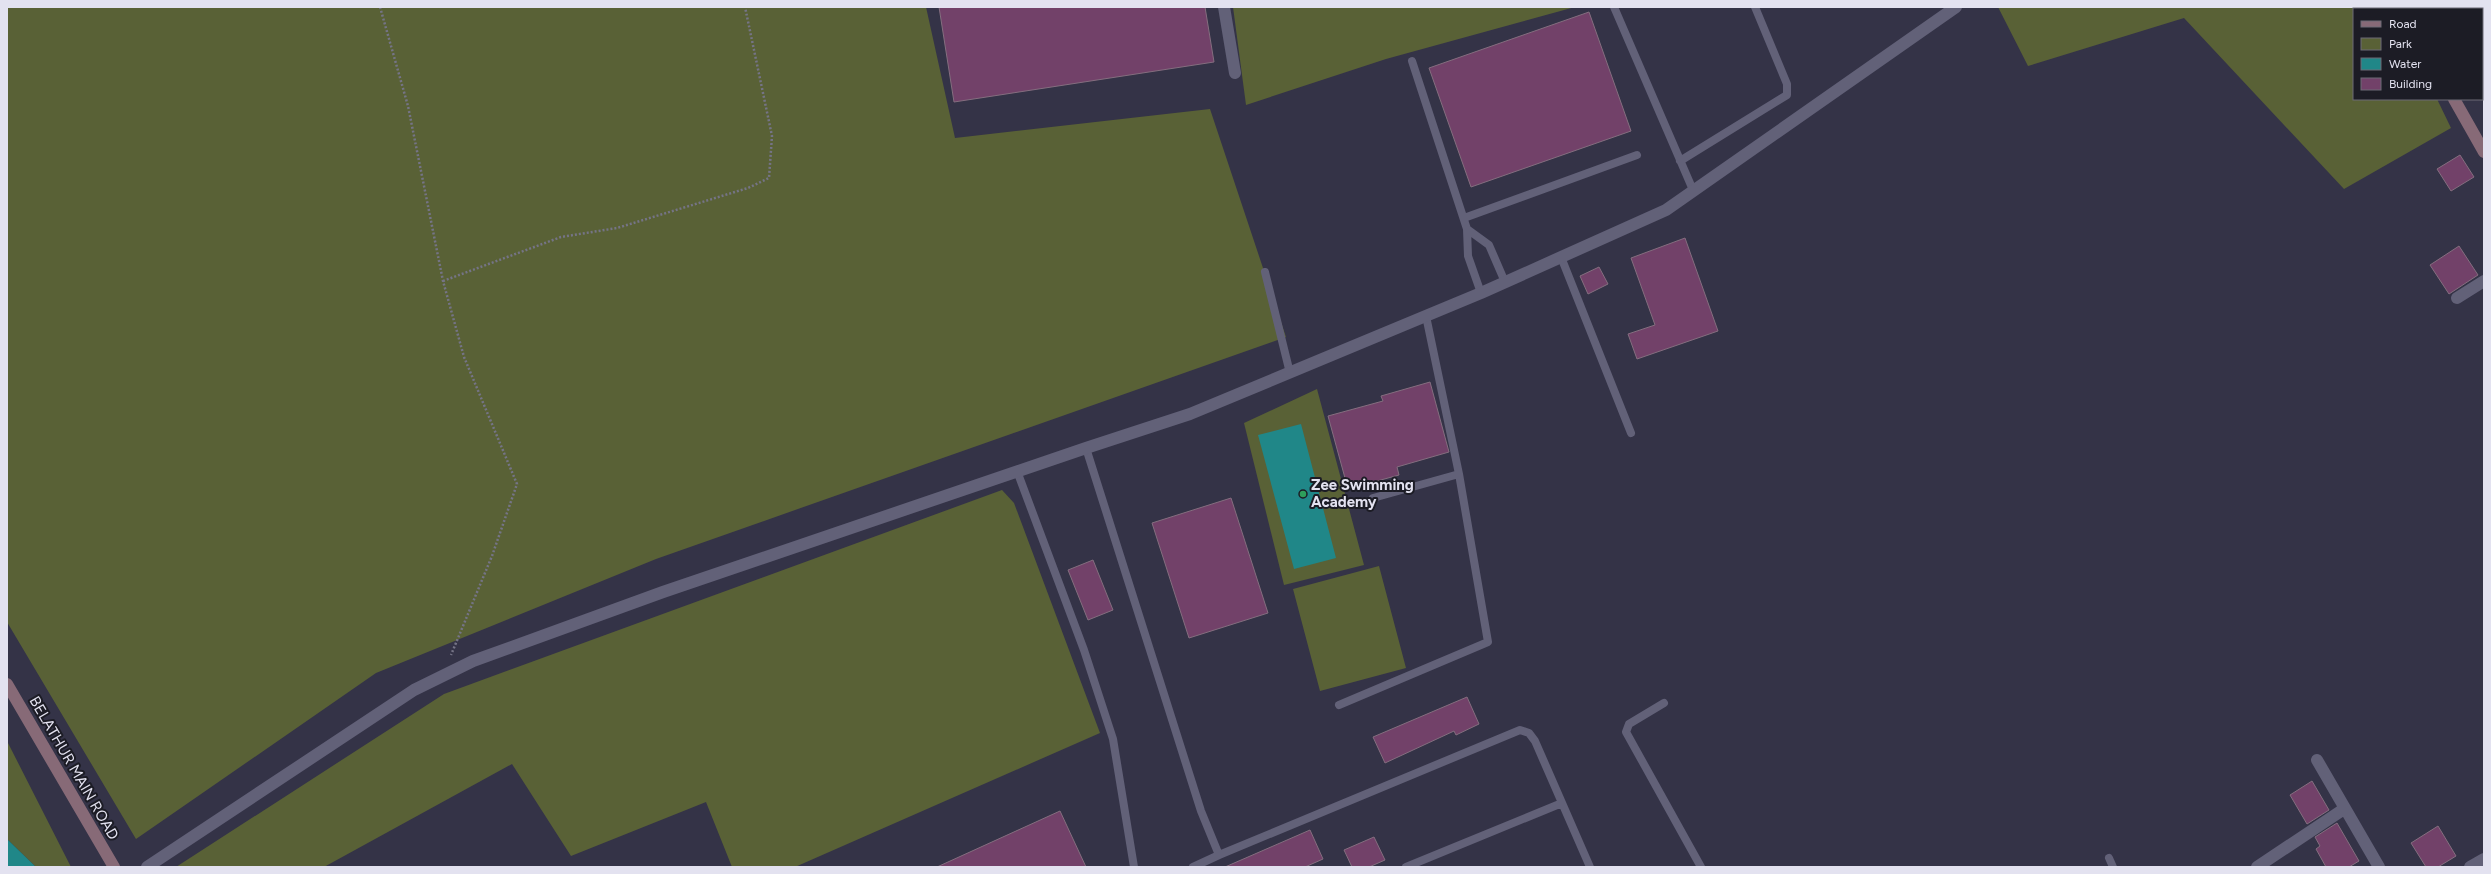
<svg xmlns="http://www.w3.org/2000/svg" width="2491" height="874" viewBox="0 0 2491 874" font-family="Figtree,sans-serif">
	<style>
		.green { fill: #596136 }
		.water { fill: #208788 }
		.building { fill: #724169; stroke: #846e7f }
		.lines { fill: none; stroke-linecap: round; stroke-linejoin: round }
		.path { stroke: #757486; stroke-width: 2.5; stroke-dasharray: 2 2; stroke-linecap: butt }
		.lane { stroke: #626178; stroke-width: 8 }
		.street { stroke: #626178; stroke-width: 12 }
		.secondary { stroke: #876a77; stroke-width: 12 }
		.leisure-dot { fill: #2e9e5b; stroke: #1c1c25; stroke-width: 1.5 }
		.labels { text-anchor: middle; stroke-width: 4; stroke-linejoin: round; paint-order: stroke }
		.poi-label { font-size: 15px; font-weight: bold; fill: #e3e2f0; stroke: #1c1c25; text-anchor: start }
		.street-label { font-size: 15px; fill: #e3e2f0; stroke: #1c1c25 }
	</style>
	<rect width="100%" height="100%" fill="#343347"/>
	<!-- green -->
	<path class="green" d="M7 7H926L955 138 1210 109 1286 337 656 559 376 673 136 839 7 622Z
		M1233 7H1575L1386 59 1246 105Z
		M1998 7H2423L2421 9H2354V99H2437L2451 128 2344 189 2184 18 2028 66Z
		M1317 389 1364 565 1284 585 1244 423Z
		M1002 490 1014 503 1100 733 795 867H732L706 802 571 856 512 764 324 867H176L444 694Z
		M1379 566 1406 668 1320 691 1293 589Z
		M8 743 71 867H36L7 839Z"/>
	<!-- water -->
	<path class="water" d="M1301 424 1336 558 1294 569 1258 435Z
		M7 839 36 867H7Z"/>
	<!-- building -->
	<path class="building" d="M939 7H1205L1214 62 954 102Z
		M1589 12 1631 131 1471 187 1429 68Z
		M2460 155 2474 177 2451 191 2437 169Z
		M1685 238 1718 331 1637 359 1628 334 1655 325 1631 258Z
		M2459 246 2478 275 2449 294 2430 265Z
		M1599 267 1608 284 1588 294 1580 276Z
		M1430 382 1449 452 1397 467 1399 475 1348 489 1328 416 1383 401 1381 396Z
		M1231 498 1268 613 1189 638 1152 523Z
		M1093 560 1113 610 1088 620 1068 570Z
		M1467 697 1479 724 1456 735 1454 731 1385 763 1373 737Z
		M2312 781 2329 810 2307 824 2290 795Z
		M1060 811 1086 867H937Z
		M2337 823 2359 861 2349 867H2326L2316 849 2320 846 2315 837Z
		M2438 826 2456 856 2438 867H2426L2411 843Z
		M1310 830 1323 859 1305 867H1225Z
		M1374 837 1385 860 1369 867H1352L1344 850Z"/>
	<g class="lines">
		<!-- path -->
		<path class="path" d="M380 7 408 106 443 281 464 357 517 484 492 556 451 655
			M443 281 561 237 617 228 748 188 769 178 772 136 745 7"/>
		<!-- lane -->
		<path class="lane" d="M1614 7 1693 190
			M1412 61 1467 229
			M1680 161 1787 95V84L1755 7
			M1464 218 1637 155
			M1561 257 1631 433
			M1265 272 1290 373
			M1481 293 1468 256 1467 229 1489 245 1505 282
			M1086 448 1201 811 1219 855 1520 730 1529 733 1535 741 1590 867
			M1017 471 1084 650 1113 739 1134 867
			M1373 498 1459 474
			M1664 703 1629 724 1626 732 1701 867
			M1339 705 1488 642 1459 474 1426 316
			M2109 858 2113 867
			M1193 867 1219 855
			M1406 867 1562 803"/>
		<!-- street -->
		<path class="street" d="M1224 7 1235 73
			M2457 298 2484 281
			M2317 760 2379 867
			M147 867 414 690 473 661 663 592 1086 448 1190 414 1481 293 1666 210 1956 7
			M2257 867 2344 809
			M2470 867 2484 859"/>
		<!-- secondary -->
		<path class="secondary" d="M2437 7 2438 9
			M2454 99 2484 152
			M7 684 114 867"/>
	</g>
	<!-- markers -->
	<circle class="leisure-dot" cx="1303" cy="494" r="4"/>
	<g class="labels">
		<!-- poi labels -->
		<g class="poi-label">
			<text x="1311" y="490">Zee Swimming<tspan x="1311" dy="17">Academy</tspan></text>
		</g>
		<!-- street labels -->
		<g class="street-label">
			<text transform="translate(74 768) rotate(60)" y="5">BELATHUR MAIN ROAD</text>
		</g>
	</g>
	<!-- border -->
	<rect width="2491" height="874" fill="none" stroke="#e3e2f0" stroke-width="16"/>
	<!-- legend -->
	<rect x="2353" y="8" width="130" height="92" fill="#1c1c25" stroke="#6c6b76"/>
	<rect x="2361" y="21" width="20" height="6" fill="#876a77" stroke="#6c6b76"/>
	<text x="2389" y="28" font-size="12" fill="#e3e2f0">Road</text>
	<rect x="2361" y="38" width="20" height="12" fill="#596136" stroke="#6c6b76"/>
	<text x="2389" y="48" font-size="12" fill="#e3e2f0">Park</text>
	<rect x="2361" y="58" width="20" height="12" fill="#208788" stroke="#6c6b76"/>
	<text x="2389" y="68" font-size="12" fill="#e3e2f0">Water</text>
	<rect x="2361" y="78" width="20" height="12" fill="#724169" stroke="#6c6b76"/>
	<text x="2389" y="88" font-size="12" fill="#e3e2f0">Building</text>
</svg>
